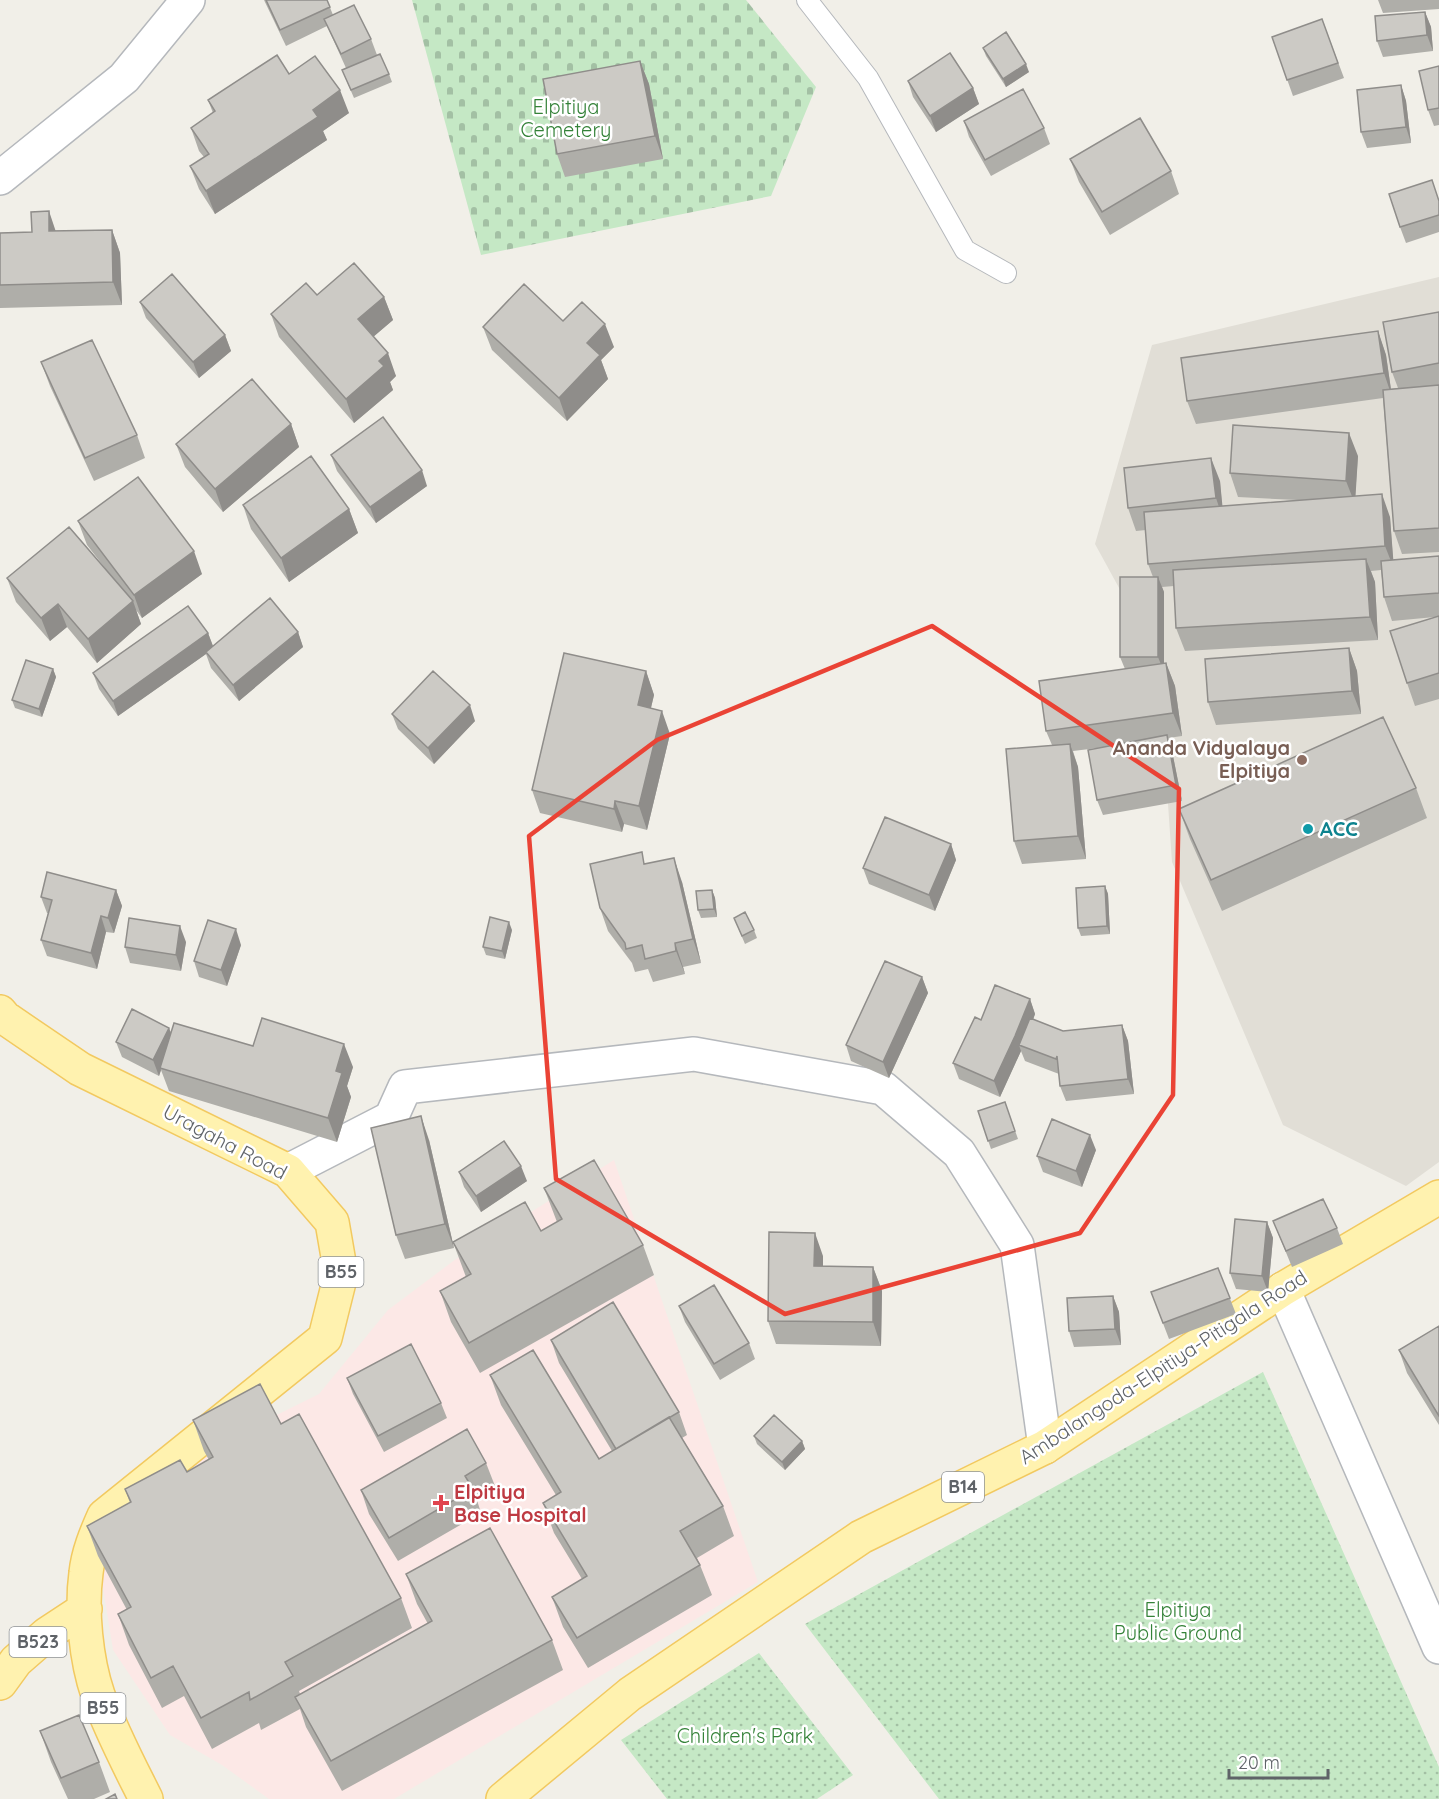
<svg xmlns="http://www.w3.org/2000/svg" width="1439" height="1799" viewBox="0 0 1439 1799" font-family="Quicksand,sans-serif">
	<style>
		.education { fill: #e1ded6 }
		.medical { fill: #fce8e6 }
		.cemetery { fill: url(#cemetery-stones) }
		.park { fill: url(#park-dots) }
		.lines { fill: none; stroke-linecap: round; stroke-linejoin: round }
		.service-casing { stroke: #b5b8bc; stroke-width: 22 }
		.minor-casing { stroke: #b5b8bc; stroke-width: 36 }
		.primary-casing { stroke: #f2c960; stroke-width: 36 }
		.service { stroke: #fff; stroke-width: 20 }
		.minor { stroke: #fff; stroke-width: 33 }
		.primary { stroke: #fff2af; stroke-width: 33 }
		.wall { fill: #afaea9 }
		.shaded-wall { fill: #8f8d8a }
		.building { fill: #cccac5; stroke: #8f8d8a; stroke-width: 1.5 }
		.marked { fill: none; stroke: #ea4335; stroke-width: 4.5; stroke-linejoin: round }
		.education-dot { fill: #8d6e63; stroke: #fff; stroke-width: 2 }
		.culture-dot { fill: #0f9aa8; stroke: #fff; stroke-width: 2 }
		.health-dot { fill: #e0444e; stroke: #fff; stroke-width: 2 }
		.labels { text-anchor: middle; stroke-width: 5; stroke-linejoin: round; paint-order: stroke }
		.shield { fill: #fff; stroke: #8f9295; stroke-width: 1.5 }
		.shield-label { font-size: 18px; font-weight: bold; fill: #5f6368 }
		.park-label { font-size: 20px; fill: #348238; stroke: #fff }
		.education-label { font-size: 20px; font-weight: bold; fill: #785e54; stroke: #fff; text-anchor: end }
		.culture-label { font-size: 20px; font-weight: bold; fill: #0d838f; stroke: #fff; text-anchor: start }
		.street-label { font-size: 20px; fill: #5f6368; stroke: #fff }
		.health-label { font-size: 20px; font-weight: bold; fill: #be3a42; stroke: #fff; text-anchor: start }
	</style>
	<defs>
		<pattern id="cemetery-stones" width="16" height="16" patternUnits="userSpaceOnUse" patternTransform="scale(1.5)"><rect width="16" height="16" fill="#c5e8c5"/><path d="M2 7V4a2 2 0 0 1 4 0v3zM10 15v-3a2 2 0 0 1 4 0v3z" fill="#a3c0a4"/></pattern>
		<pattern id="park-dots" width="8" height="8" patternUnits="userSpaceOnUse" patternTransform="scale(1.5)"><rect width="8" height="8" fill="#c5e8c5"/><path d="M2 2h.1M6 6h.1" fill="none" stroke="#a3c0a4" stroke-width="1.8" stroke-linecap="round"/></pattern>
	</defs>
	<rect width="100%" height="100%" fill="#f1efe8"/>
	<!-- education -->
	<path class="education" d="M1439 277V1162L1406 1186 1283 1125 1172 862 1158 659 1095 544 1152 345Z"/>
	<!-- medical -->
	<path class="medical" d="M614 1160 758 1582 394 1799H269L222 1765 170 1735 113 1650 98 1556 204 1451 319 1394 388 1310 456 1259Z"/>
	<!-- cemetery -->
	<path class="cemetery" d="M412 0H746L816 87 771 196 481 255Z"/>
	<!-- park -->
	<path class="park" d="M1263 1372 1439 1767V1799H939L805 1624Z
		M759 1653 853 1775 817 1799H667L621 1740Z"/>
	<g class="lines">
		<!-- service casing -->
		<g class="service-casing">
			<path id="service" d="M807 0 868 78 965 250 1006 273"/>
		</g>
		<!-- minor casing -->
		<g class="minor-casing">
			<path id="minor" d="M0 178 124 78 188 0
				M288 1171 391 1118 405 1087 694 1054 883 1088 959 1153 1017 1245 1045 1447
				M1283 1289 1439 1647"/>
		</g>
		<!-- primary casing -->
		<g class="primary-casing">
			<path id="primary" d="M0 1012 5 1018 80 1069 288 1171 332 1222 341 1274 325 1338 104 1516C96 1534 88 1553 86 1573 81 1610 86 1660 98 1695 111 1731 129 1765 146 1799
				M0 1683 16 1661 47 1634 85 1609
				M503 1799 630 1694 861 1537 1045 1447 1283 1289 1439 1197"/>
		</g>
		<!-- service -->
		<use href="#service" class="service"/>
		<!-- minor -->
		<use href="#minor" class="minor"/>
		<!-- primary -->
		<use href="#primary" class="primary"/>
	</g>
	<!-- wall -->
	<path class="wall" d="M264 0H327L333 15 371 39 377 55 389 74 392 82 354 98 342 70 346 68 327 26 286 46Z
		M1378 0H1439V9L1383 13Z
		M1425 12 1431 27 1433 51 1383 57 1377 41Z
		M1322 19 1344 78 1293 96 1272 37Z
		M983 48 1029 72 1006 87 986 56Z
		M640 61 649 84 663 159 565 177 557 154Z
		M1439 66V125L1434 126 1428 110Z
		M289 74 349 113 323 131 327 140 215 214 199 189 190 166 204 157 199 151 191 128 213 113 208 100Z
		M908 81 973 88 979 104 936 132 913 97Z
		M1401 85 1406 101 1411 143 1367 148 1361 132Z
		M964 121 1044 128 1050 144 991 176 969 137Z
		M1070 159 1171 171 1179 194 1110 235 1079 182Z
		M1439 199V232L1406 243 1400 227Z
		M112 230 120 253 122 305 0 308V233Z
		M317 295 384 297 393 320 373 337 396 376 390 382 393 390 354 423 279 337 271 314Z
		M140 302 225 335 231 351 199 378 146 318Z
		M1439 312V552L1402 554 1394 531 1383 398 1196 424 1187 401 1378 331 1386 355 1391 389 1398 388 1392 372Z
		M563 321 614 347 601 360 608 379 567 421 492 350 483 327Z
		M41 362 137 435 145 458 94 481 50 386Z
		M291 424 299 447 223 512 185 467 176 444Z
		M331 455 427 486 376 523 337 471Z
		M1358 456 1355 496 1390 517 1393 560 1439 556V699L1415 706 1407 683 1435 617 1392 621 1384 597 1381 570 1371 571 1375 582 1378 640 1185 651 1176 628 1174 586 1162 587 1164 592V663H1166L1175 686 1182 736 1168 738 1172 751 1182 801 1103 815 1097 800 1106 747 1073 751 1078 767 1086 859 1022 864 1014 841 1052 745 1046 731 1125 669 1120 657 1153 577 1148 564 1146 530 1136 531 1128 508 1220 481 1222 506 1297 500 1238 497 1230 473Z
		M243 505 349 509 358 533 289 582 251 529Z
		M78 521 202 574 142 618 136 610 141 624 97 663 67 627 50 641 16 602 7 578 105 568 87 545Z
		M298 632 303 647 239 701 211 668 206 654 118 716 99 689 93 673 208 633 213 646Z
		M1349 648 1357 671 1361 714 1216 725 1208 702Z
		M53 669 56 677 42 717 15 708 12 700Z
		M646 671 654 695 651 708 670 734 647 830 624 824 622 832 540 813 532 790Z
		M392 714 475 721 434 764 398 729Z
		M1416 788 1427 818 1222 911 1190 839 1179 809Z
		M951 844 956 860 935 911 869 884 863 868Z
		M646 864 682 882 701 963 683 967 685 974 653 982 648 969 635 972 632 963 608 931 600 908Z
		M1105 886 1108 894 1110 934 1081 936 1078 928Z
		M116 890 122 906 114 933 106 932 97 969 47 956 41 940 48 913H47L41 897Z
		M712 890 715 898 717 917 701 918 698 910Z
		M734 918 754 930 757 938 745 944Z
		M512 930 505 959 486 955 483 947Z
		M186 942 181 971 130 963 125 947Z
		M241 945 227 986 199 977 194 961Z
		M922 977 928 993 889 1078 851 1061 846 1045Z
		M1030 999 1035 1014 1033 1020 1063 1031 1122 1025 1128 1041 1134 1094 1066 1101 1060 1086 1059 1074 1025 1061 1021 1051 1000 1097 959 1079 953 1063 981 1020Z
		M169 1028 171 1033 253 1046 353 1067 347 1086 351 1097 337 1142 169 1091 161 1070 159 1076 122 1057 116 1042Z
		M1005 1102 1018 1139 991 1149 978 1111Z
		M429 1140 454 1248 405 1259 396 1235Z
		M1096 1150 1082 1187 1043 1172 1037 1156Z
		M459 1172 527 1181 481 1212 464 1187Z
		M544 1188 643 1245 654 1275 480 1373 451 1322 440 1291 466 1277 453 1242 541 1231 557 1222Z
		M1273 1221 1337 1228 1343 1244 1292 1267Z
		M1267 1222 1273 1238 1268 1292 1236 1289 1230 1273Z
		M823 1256V1266L873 1267 882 1291 881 1346 776 1344 768 1321Z
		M1218 1268 1236 1314 1169 1339 1151 1292Z
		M1113 1296 1119 1312 1121 1345 1074 1347 1069 1331Z
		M679 1306 749 1343 755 1359 720 1380 685 1322Z
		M1439 1326V1425L1407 1373 1399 1350Z
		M551 1340 679 1412 687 1435 682 1438 723 1506 734 1536 697 1558 700 1565 712 1595 588 1668 563 1627 552 1597 582 1579 554 1533 543 1503 556 1495 501 1405 490 1375 599 1459 612 1451 559 1363Z
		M347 1378 441 1403 447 1418 384 1452 353 1394Z
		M193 1420 281 1424 401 1598 412 1628 299 1691 300 1694 428 1624 417 1604 406 1574 552 1640 563 1670 342 1791 306 1727 300 1709 261 1730 259 1723 212 1749 184 1696 162 1708 129 1645 118 1614 127 1610 98 1556 87 1526 130 1503 125 1489 187 1472 209 1460 204 1451Z
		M754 1436 802 1441 805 1449 785 1470 757 1444Z
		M486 1463 495 1486 476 1497 481 1513 398 1561 369 1514 361 1490Z
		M40 1731 99 1762 110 1792 94 1799H68L51 1762Z"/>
	<!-- shaded-wall -->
	<path class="shaded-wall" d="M1425 12 1431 27 1433 51 1427 35Z
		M640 61 649 84 663 159 655 136Z
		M1026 64 1029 72 1006 87 1003 79Z
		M1401 85 1406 101 1411 143 1406 127Z
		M973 88 979 104 936 132 930 116Z
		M340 90 349 113 323 131 327 140 215 214 206 191Z
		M49 211 57 235 49 231Z
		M112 230 120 253 122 305 113 282Z
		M384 297 393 320 366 343 358 319Z
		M605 324 614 347 601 360 608 379 567 421 559 398 587 343Z
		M1378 331 1386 355 1392 397 1384 373Z
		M225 335 231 351 199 378 193 362Z
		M388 353 396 376 390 382 393 390 354 423 346 399 379 361Z
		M291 424 299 447 223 512 215 489Z
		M1349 433 1358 456 1355 504 1346 481Z
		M1211 458 1220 481 1224 522 1216 498Z
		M422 470 427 486 376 523 370 507Z
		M1382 494 1390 517 1394 569 1385 546Z
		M349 509 358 533 289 582 281 558Z
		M194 551 202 574 142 618 134 595Z
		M1366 559 1375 582 1378 640 1370 617Z
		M1158 577 1164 592V672L1158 657Z
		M133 601 141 624 97 663 88 639Z
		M58 604 67 627 50 641 41 618Z
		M298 632 303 647 239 701 233 685Z
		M208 633 214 649 206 652V654L118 716 113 701Z
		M1349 648 1357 671 1361 714 1352 691Z
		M1166 663 1175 686 1182 736 1173 713Z
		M53 669 56 677 42 717 39 709Z
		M646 671 654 695 646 728 638 705Z
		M470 705 475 721 434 764 428 748Z
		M662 711 670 734 647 830 639 806Z
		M1167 735 1172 751 1182 801 1176 785Z
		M1070 744 1078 767 1086 859 1078 836Z
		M615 801 624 824 622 832 614 809Z
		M951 844 956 860 935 911 929 895Z
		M674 858 682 882 701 963 693 939Z
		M1105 886 1108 894 1110 934 1107 926Z
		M116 890 122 906 114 933 108 918Z
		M712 890 715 898 717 917 714 909Z
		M101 916 106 932 97 969 91 953Z
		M509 922 512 930 505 959 502 951Z
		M180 926 186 942 181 971 176 955Z
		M236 929 241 945 227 986 221 970Z
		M675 943 683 967 685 974 676 951Z
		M922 977 928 993 889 1078 883 1062Z
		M1030 999 1035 1014 1023 1047 1019 1045 1021 1051 1000 1097 994 1081Z
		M1122 1025 1128 1041 1134 1094 1128 1079Z
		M169 1028 175 1044 160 1068 161 1070 159 1076 153 1060Z
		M344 1044 353 1067 347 1086 351 1097 337 1142 328 1118 336 1071Z
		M421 1116 429 1140 454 1248 445 1224Z
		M1090 1135 1096 1150 1082 1187 1076 1171Z
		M521 1166 527 1181 481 1212 476 1196Z
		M1267 1222 1273 1238 1268 1292 1262 1276Z
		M815 1233 823 1256V1290L814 1266Z
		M873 1267 882 1291 881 1346 873 1322Z
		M1113 1296 1119 1312 1121 1345 1115 1329Z
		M802 1441 805 1449 785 1470 782 1462Z"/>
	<!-- building -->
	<path class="building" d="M266 0H327L330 7 280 30Z
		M354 5 371 39 341 54 324 19Z
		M1425 12 1427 35 1377 41 1375 16Z
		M1322 19 1338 63 1287 80 1272 37Z
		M1006 32 1026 64 1003 79 983 48Z
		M950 53 973 88 930 116 908 81Z
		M380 54 389 74 351 90 342 70Z
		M277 55 289 74 315 56 340 90 313 110 318 117 206 191 190 166 209 154 191 128 215 111 208 100Z
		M640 61 655 136 557 154 543 79Z
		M1439 66V108L1428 110 1419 71Z
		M1401 85 1406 127 1361 132 1357 90Z
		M1023 89 1044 128 985 160 964 121Z
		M1140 118 1171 171 1102 212 1070 159Z
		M1432 180 1439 201V215L1400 227 1389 194Z
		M49 211V231L112 230 113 282 0 285V233L32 232 31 212Z
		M354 263 384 297 358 319 388 353 379 361 384 366 346 399 271 314 306 283 317 295Z
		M172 274 225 335 193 362 140 302Z
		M524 284 563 321 582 302 605 324 587 343 600 355 559 398 483 327Z
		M1439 312V363L1392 372 1383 322Z
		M1378 331 1384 373 1187 401 1181 358Z
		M92 340 137 435 85 458 41 362Z
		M252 379 291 424 215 489 176 444Z
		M1439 385V528L1394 531 1383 390Z
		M383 417 422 470 370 507 331 455Z
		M1233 425 1349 433 1346 481 1230 473Z
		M311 456 349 509 281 558 243 505Z
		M1211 458 1216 498 1128 508 1124 468Z
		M138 477 194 551 134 595 78 521Z
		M1382 494 1385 546 1148 564 1144 512Z
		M69 527 133 601 88 639 58 604 41 618 7 578Z
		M1439 556V593L1384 597 1381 561Z
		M1366 559 1370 617 1176 628 1173 570Z
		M1120 577H1158V657H1120Z
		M270 598 298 632 233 685 206 652Z
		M188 606 208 633 113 701 93 673Z
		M1439 616V673L1407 683 1390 631Z
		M1349 648 1352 691 1208 702 1205 659Z
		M564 653 646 671 638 705 662 711 639 806 615 801 614 809 532 790Z
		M26 660 53 669 39 709 12 700Z
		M1166 663 1173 713 1046 731 1039 681Z
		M433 671 470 705 428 748 392 714Z
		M1383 717 1416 788 1211 880 1179 809Z
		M1167 735 1176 785 1097 800 1088 750Z
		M1070 744 1078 836 1014 841 1006 749Z
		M885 817 951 844 929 895 863 868Z
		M642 852 644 864 674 858 693 939 675 943 676 951 645 959 642 945 626 949 625 943 600 908 590 864Z
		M47 872 116 890 108 918 101 916 91 953 41 940 52 900 41 897Z
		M1105 886 1107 926 1078 928 1076 888Z
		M712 890 714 909 698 910 696 891Z
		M745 912 754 930 742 936 734 918Z
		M490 917 509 922 502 951 483 947Z
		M129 918 180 926 176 955 125 947Z
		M208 920 236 929 221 970 194 961Z
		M885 961 922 977 883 1062 846 1045Z
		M995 985 1030 999 1015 1036 994 1081 953 1063 975 1017 981 1020Z
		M132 1009 169 1028 153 1060 116 1042Z
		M262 1018 344 1044 336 1071 342 1073 328 1118 160 1068 174 1023 253 1046Z
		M1030 1018 1063 1031 1122 1025 1128 1079 1060 1086 1057 1056 1056 1059 1019 1045Z
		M1005 1102 1015 1131 988 1141 978 1111Z
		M421 1116 445 1224 396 1235 371 1128Z
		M1052 1119 1090 1135 1076 1171 1037 1156Z
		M504 1141 521 1166 476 1196 459 1172Z
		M594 1160 643 1245 469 1343 440 1291 471 1274 453 1242 525 1202 541 1231 562 1219 544 1188Z
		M1323 1199 1337 1228 1286 1251 1273 1221Z
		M1235 1219 1267 1222 1262 1276 1230 1273Z
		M769 1232 815 1233 814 1266 873 1267V1322L768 1321Z
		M1218 1268 1230 1298 1163 1323 1151 1292Z
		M714 1285 749 1343 714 1364 679 1306Z
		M1113 1296 1115 1329 1069 1331 1067 1298Z
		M613 1302 679 1412 616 1449 551 1340Z
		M1439 1326V1416L1399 1350Z
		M411 1344 441 1403 378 1436 347 1378Z
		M533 1350 599 1459 669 1417 723 1506 680 1531 700 1565 577 1638 552 1597 587 1576 543 1503 561 1492 490 1375Z
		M260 1384 281 1424 299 1414 401 1598 285 1662 293 1676 250 1700 249 1692 201 1718 173 1666 151 1678 118 1614 131 1607 87 1526 131 1502 125 1489 180 1460 187 1472 213 1457 193 1420Z
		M774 1415 802 1441 782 1462 754 1436Z
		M467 1429 486 1463 465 1476 473 1489 389 1538 361 1490Z
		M490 1528 552 1640 331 1761 295 1697 432 1621 406 1574Z
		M79 1715 99 1762 61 1778 40 1731Z
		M115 1794 117 1799H106Z"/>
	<!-- marked area -->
	<path class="marked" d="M932 626 1179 789 1173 1095 1080 1233 785 1314 556 1179 529 836 657 740Z"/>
	<!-- markers -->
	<circle class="education-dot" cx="1302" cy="760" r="6"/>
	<circle class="culture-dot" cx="1308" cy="829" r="6"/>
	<path class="health-dot" d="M438 1494h6v6h6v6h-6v6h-6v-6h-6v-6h6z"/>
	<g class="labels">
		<!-- shield labels -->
		<g class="shield">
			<rect x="318.5" y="1257" width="45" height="30" rx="4.5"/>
			<rect x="942" y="1472" width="42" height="30" rx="4.5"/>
			<rect x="9.5" y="1627" width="57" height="30" rx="4.5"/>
			<rect x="80.5" y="1693" width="45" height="30" rx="4.5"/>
		</g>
		<g class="shield-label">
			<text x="341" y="1278">B55</text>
			<text x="963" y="1493">B14</text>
			<text x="38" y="1648">B523</text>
			<text x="103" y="1714">B55</text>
		</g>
		<!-- park labels -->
		<g class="park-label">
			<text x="566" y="114">Elpitiya<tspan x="566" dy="23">Cemetery</tspan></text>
			<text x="1178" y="1617">Elpitiya<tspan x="1178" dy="23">Public Ground</tspan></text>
			<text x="745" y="1743">Children's Park</text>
		</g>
		<!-- education labels -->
		<g class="education-label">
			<text x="1290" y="755">Ananda Vidyalaya<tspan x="1290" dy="23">Elpitiya</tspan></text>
		</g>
		<!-- culture labels -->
		<g class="culture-label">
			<text x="1320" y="836">ACC</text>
		</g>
		<!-- street labels -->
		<g class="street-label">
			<text transform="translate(225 1142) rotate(28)" y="7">Uragaha Road</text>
			<text transform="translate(1163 1367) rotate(-33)" y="7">Ambalangoda-Elpitiya-Pitigala Road</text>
		</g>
		<!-- health labels -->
		<g class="health-label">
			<text x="454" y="1499">Elpitiya<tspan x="454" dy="23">Base Hospital</tspan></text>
		</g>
	</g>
	<!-- scale -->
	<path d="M1229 1769v9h99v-9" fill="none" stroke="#5f6368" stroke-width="3"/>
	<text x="1238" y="1769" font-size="18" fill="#5f6368" stroke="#ffffff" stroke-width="4.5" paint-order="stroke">20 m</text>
</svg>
